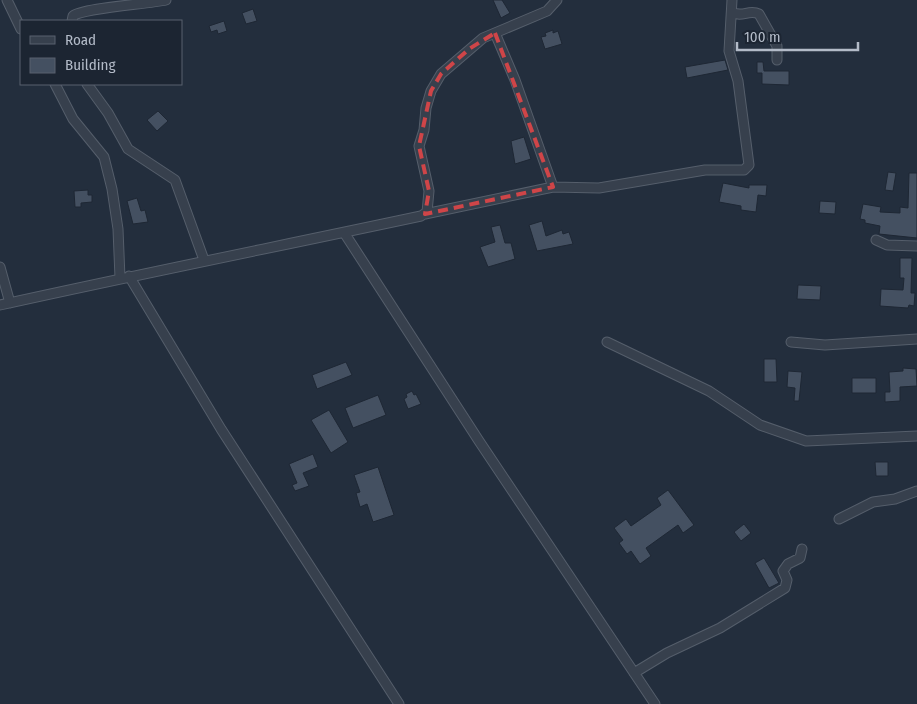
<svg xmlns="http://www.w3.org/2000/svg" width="917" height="704" viewBox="0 0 917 704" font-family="'Fira Sans Condensed',sans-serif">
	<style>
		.building { fill: #445061; stroke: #1e2734 }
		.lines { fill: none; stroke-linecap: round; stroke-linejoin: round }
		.minor-casing { stroke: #555e6b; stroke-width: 11 }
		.minor { stroke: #37404d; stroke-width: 9 }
		.marked { fill: none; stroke: #cf4548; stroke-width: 4; stroke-dasharray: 10 6; stroke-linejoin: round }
	</style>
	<rect width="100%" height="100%" fill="#232e3d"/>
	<!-- building -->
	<path class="building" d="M493 0H502L510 13 501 18Z
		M253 9 257 21 246 24 242 13Z
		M224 21 227 31 218 34 217 30 211 32 209 26Z
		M553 30V33L558 31 562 44 545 49 541 37 546 36 545 33Z
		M725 60 728 70 687 78 685 67Z
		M757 62H763L764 71H789V85L762 84V73H757Z
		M158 111 168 121 157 131 147 120Z
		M524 137 531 159 515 164 511 141Z
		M888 172 896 173 893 191 885 190Z
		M909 173H917V238L879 234 880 226 865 223V220L860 219 863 204 881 207 880 212 900 213V207L908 208Z
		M723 183 749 188V185H767L766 196 758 195 756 212 741 210V206L719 202Z
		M88 190V195H92V202L81 203V207H75L74 191Z
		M137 198 141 211 145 210 148 222 133 224 127 201Z
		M820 201 836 202 835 214 819 213Z
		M542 221 546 236 562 230 563 234 569 232 573 244 537 251 529 225Z
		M500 225 505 243H511L515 259 488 267 480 247 495 242 491 227Z
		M900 258H912L911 293H915L914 306 909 305 908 308 880 306 881 289 903 290 904 278H900Z
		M798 285 821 286 820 300 797 299Z
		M764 359H776L777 382H764Z
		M346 362 352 375 317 389 312 375Z
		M903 368 916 369 917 386 900 387V401L885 402V392H890L889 372 903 371Z
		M788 371 802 372 799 401H794L795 388 787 387Z
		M852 378H876V393H852Z
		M412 391 414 395 416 394 421 404 408 409 404 399 407 397 406 394Z
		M378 395 386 415 353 428 345 408Z
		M329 410 348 442 331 453 311 420Z
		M313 454 318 467 303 473 309 486 295 491 292 485 297 483 289 464Z
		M875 462H888V476H876Z
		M378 467 394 515 373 522 367 504 360 507 356 493 360 492 354 475Z
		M668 490 694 525 683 533 678 525 646 548 651 556 640 564 631 551 627 554 619 543 623 540 614 528 626 519 631 526 661 505 657 498Z
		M744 524 751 533 741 541 734 532Z
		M764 558 779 583 769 588 755 563Z"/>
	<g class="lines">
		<!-- minor casing -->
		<g class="minor-casing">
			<path id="minor" d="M7 0 21 29
				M732 12C742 18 749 9 759 14L777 46V60
				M72 21 73 16C83 8 148 4 166 0
				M495 33 515 80 553 187
				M55 84 73 119 104 157 112 189 118 229 120 278
				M87 84 108 113 128 149 175 180 204 260
				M425 214 553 187 599 188 705 170H744L749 165 738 81 729 51 732 0
				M345 234 479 441 655 704
				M876 240 887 245 917 246
				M0 267 10 303
				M129 276 221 429 399 704
				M0 305C140 274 280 246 421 216L427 212 429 191 419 146 424 130 426 108 431 91 441 74 483 38 547 11 557 0
				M607 342 709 391 760 425 806 441 917 436
				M791 342 825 345 917 339
				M839 519 873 502 895 499 917 491
				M634 673 667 653 720 628 785 588 787 580 783 571 788 564 800 558 802 549"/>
		</g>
		<!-- minor -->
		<use href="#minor" class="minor"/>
	</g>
	<!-- marked area -->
	<path class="marked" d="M495 33 553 187 425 214 429 191 419 146 431 91 441 74 469 49Z"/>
	<!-- legend -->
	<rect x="20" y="20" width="162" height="65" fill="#1c2532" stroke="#58616e"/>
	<rect x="30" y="36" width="25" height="8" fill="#37404d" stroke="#58616e"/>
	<text x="65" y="45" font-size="15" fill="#b3bbc8">Road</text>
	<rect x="30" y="58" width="25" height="15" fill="#445061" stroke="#58616e"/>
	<text x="65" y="70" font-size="15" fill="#b3bbc8">Building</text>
	<!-- scale -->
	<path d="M737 42v8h121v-8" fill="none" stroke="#b3bbc8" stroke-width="2.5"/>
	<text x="744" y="42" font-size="15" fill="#b3bbc8" stroke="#1c2532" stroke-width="4" paint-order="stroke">100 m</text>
</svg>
